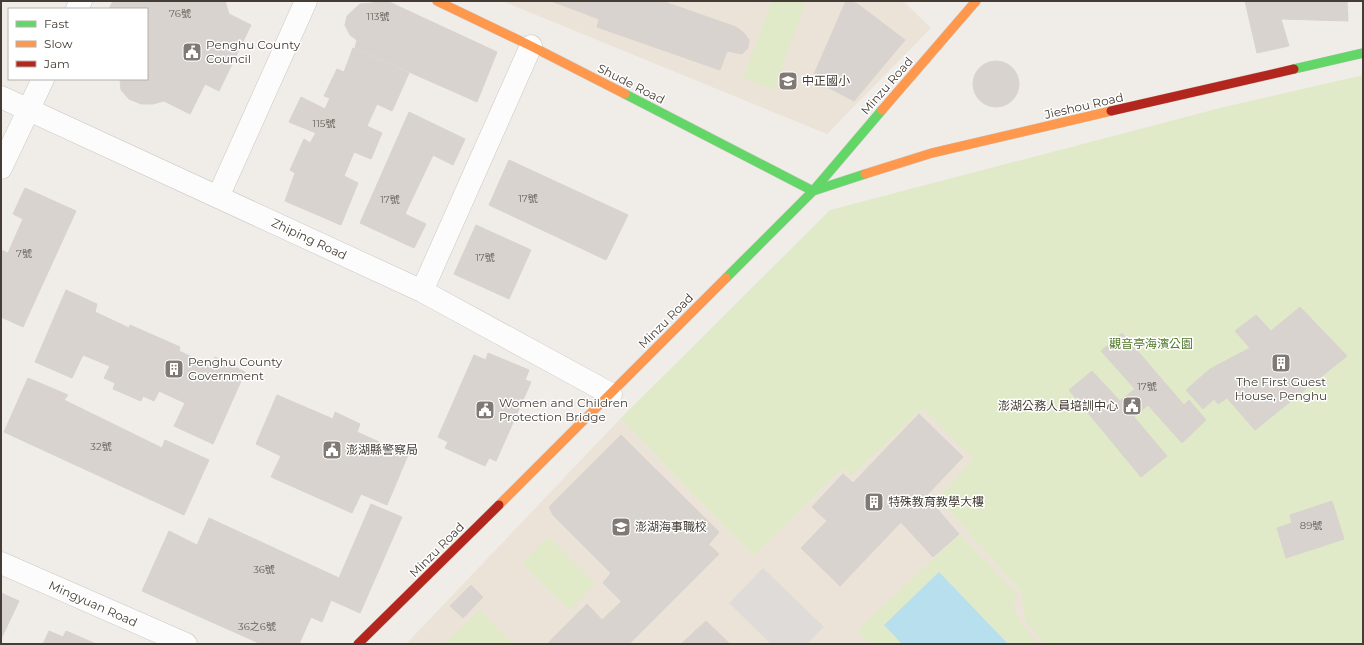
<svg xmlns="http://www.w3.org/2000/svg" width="1364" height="645" viewBox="0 0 1364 645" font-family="Montserrat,'Noto Sans TC',sans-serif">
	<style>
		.education { fill: #ebe3d7 }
		.green { fill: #e1eac8 }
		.parking { fill: #dfdbd8 }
		.water { fill: #b8dfee }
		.building { fill: #d8d3cf; stroke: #d8d3ce }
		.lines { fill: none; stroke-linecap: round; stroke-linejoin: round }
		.street-casing { stroke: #ccc8c4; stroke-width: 23 }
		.fast-casing { stroke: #cfc9bf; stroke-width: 10 }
		.slow-casing { stroke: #cfc9bf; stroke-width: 10 }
		.jam-casing { stroke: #cfc9bf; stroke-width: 10 }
		.street { stroke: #fdfcfc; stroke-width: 22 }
		.fast { stroke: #63d668; stroke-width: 9 }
		.slow { stroke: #ff974d; stroke-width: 9 }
		.jam { stroke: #b3261e; stroke-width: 9 }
		.labels { text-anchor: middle; stroke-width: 3; stroke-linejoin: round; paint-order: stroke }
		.number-label { font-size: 10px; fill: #6b645d }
		.poi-label { font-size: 12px; fill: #453d35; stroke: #fff; text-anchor: start }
		.street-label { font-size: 12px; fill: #453d35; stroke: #fff }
		.park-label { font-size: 12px; fill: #4f7827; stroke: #fff }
	</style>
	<rect width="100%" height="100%" fill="#f0ece8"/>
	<!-- education -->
	<path class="education" d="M502 1H903L931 28 827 134Z
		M923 407 974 458 938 498 1021 592 1025 622 1045 644H406L620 419 754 556 842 469 852 476Z"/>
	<!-- green -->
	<path class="green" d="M772 1H806L774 90 743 78Z
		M1363 75V644H1045L1025 622 1021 592 938 498 973 458 923 408 852 476 842 469 754 556 620 419 830 210 1224 107Z
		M960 534 1015 592 1014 609 1022 625 1038 644H870L857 630Z
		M549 537 595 584 569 610 522 563Z
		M480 610 512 644H444Z"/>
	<!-- parking -->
	<path class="parking" d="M763 568 824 627 807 644H771L729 603Z"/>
	<!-- water -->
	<path class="water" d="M939 572 1008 644H902L884 625Z"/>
	<!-- building -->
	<path class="building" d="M113 1H225L229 14 251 25 219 91 205 84 190 114 164 101 153 104H141L129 99 121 90 120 79H147V9H109Z
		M374 1H387L497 52 477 102 355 48 357 40 350 35 345 25 347 16 360 4 373 3Z
		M551 1H662L736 27 744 33 749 40 748 48 742 54 727 51 720 70 597 27 599 19Z
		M846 1H851L859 5 905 40 854 101 812 79Z
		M1245 1H1347L1348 21 1281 19 1289 46 1257 53Z
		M353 48 409 73 392 111 377 104 367 126 382 133 371 159 354 152 344 176 358 183 341 225 285 201 295 173 290 170 304 139 310 143 316 133 289 122 301 97 325 109 330 98 324 96 337 69 344 72Z
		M973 84a23 23 0 1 1 46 0a23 23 0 1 1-46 0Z
		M409 112 465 139 453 165 433 155 405 214 426 224 414 248 360 223Z
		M509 160 628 215 606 260 489 205Z
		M25 188 76 211 23 327 1 317V250L8 253 23 219 13 214Z
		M476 225 531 250 509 299 454 274Z
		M66 290 97 304 95 312 129 328 130 325 180 347 179 351 211 366 215 357 245 372 213 444 174 426 185 403 159 391 154 401 143 396 141 401 113 389 115 383 104 378 110 366 83 355 72 378 35 362Z
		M1300 307 1347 356 1255 430 1227 398 1218 404 1214 399 1203 409 1186 390 1210 369 1250 348 1235 331 1256 315 1271 331Z
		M1122 333 1184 405 1189 400 1206 420 1182 443 1148 405 1134 417 1167 456 1141 477 1069 390 1092 371 1120 401 1135 389 1101 351Z
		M488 353 529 370 525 380 531 382 496 461 489 458 485 466 445 448 448 442 438 437 474 355 486 360Z
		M28 378 68 395 64 400 162 448 165 440 209 460 184 515 4 432Z
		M277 395 333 419 335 412 360 424 357 432 408 455 387 505 361 494 352 513 271 477 281 456 256 444Z
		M919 414 963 457 926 496 959 534 933 557 901 522 840 586 801 548 827 521 812 507 843 474 853 483Z
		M621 435 719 532 709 544 695 531 621 601 603 583 611 573 553 515 549 507Z
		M1332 501 1344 539 1286 558 1277 528 1292 523 1290 515Z
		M371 504 402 517 360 613 331 600 322 622 311 617 299 644H261L142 591 169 531 197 545 209 518 339 578Z
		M695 532 719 554 629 644H547L587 604 602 620Z
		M471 585 483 597 463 618 450 606Z
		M1 593 19 601 1 639Z
		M706 621 730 644H681Z
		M49 631 63 637 66 631 96 644H43Z"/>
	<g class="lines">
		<!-- street casing -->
		<g class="street-casing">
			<path id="street" d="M77 9 81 1
				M1 97 422 291 611 394
				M1 168 43 79
				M218 197 306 1
				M422 291 531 46
				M1 563 186 644"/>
		</g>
		<!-- fast casing -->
		<g class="fast-casing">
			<path id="fast" d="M1294 69 1363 53
				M625 94 813 191 865 174
				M726 278 813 191 882 110"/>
		</g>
		<!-- slow casing -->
		<g class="slow-casing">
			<path id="slow" d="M437 1 531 46 625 94
				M882 110 976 1
				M865 174 932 153 1111 111
				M499 505 726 278"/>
		</g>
		<!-- jam casing -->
		<g class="jam-casing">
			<path id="jam" d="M1111 111 1294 69
				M358 644 499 505"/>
		</g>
		<!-- street -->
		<use href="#street" class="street"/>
		<!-- fast -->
		<use href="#fast" class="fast"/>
		<!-- slow -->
		<use href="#slow" class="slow"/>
		<!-- jam -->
		<use href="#jam" class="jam"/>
	</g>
	<!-- icons -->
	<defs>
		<g id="civic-square" transform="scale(1)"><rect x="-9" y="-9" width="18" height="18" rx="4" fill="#817a74" stroke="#fff"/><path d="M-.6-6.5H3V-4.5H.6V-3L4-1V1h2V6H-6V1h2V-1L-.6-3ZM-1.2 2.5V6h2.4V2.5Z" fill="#fff"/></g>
		<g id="school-square" transform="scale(1)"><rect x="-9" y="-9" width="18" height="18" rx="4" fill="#817a74" stroke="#fff"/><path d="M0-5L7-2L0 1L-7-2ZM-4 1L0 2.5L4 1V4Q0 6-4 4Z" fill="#fff"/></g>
		<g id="building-square" transform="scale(1)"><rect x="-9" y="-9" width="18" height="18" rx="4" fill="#817a74" stroke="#fff"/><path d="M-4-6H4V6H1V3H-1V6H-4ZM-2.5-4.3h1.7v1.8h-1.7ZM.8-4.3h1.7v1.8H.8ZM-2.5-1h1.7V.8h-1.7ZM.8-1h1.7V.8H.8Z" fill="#fff"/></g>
	</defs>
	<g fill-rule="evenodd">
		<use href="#civic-square" x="192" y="52"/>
		<use href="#school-square" x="788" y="81"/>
		<use href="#building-square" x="1281" y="363"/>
		<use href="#building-square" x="174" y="369"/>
		<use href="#civic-square" x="1132" y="406"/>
		<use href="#civic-square" x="485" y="410"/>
		<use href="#civic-square" x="332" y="450"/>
		<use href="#building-square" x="874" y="502"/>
		<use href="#school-square" x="621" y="527"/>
	</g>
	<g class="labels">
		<!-- number labels -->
		<g class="number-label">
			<text x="180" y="17">76號</text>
			<text x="378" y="20">113號</text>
			<text x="324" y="127">115號</text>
			<text x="528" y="202">17號</text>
			<text x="390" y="203">17號</text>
			<text x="24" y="257">7號</text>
			<text x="485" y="261">17號</text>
			<text x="1147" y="390">17號</text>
			<text x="101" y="450">32號</text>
			<text x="1311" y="529">89號</text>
			<text x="264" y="573">36號</text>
			<text x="257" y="630">36之6號</text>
		</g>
		<!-- poi labels -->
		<g class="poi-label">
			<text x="206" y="49">Penghu County<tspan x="206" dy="14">Council</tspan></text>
			<text x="802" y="85">中正國小</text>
			<text x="188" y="366">Penghu County<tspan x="188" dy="14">Government</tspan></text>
			<text x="1281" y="386" text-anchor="middle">The First Guest<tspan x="1281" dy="14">House, Penghu</tspan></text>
			<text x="499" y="407">Women and Children<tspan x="499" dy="14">Protection Bridge</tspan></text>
			<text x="1118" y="410" text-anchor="end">澎湖公務人員培訓中心</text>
			<text x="346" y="454">澎湖縣警察局</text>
			<text x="888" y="506">特殊教育教學大樓</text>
			<text x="635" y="531">澎湖海事職校</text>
		</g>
		<!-- street labels -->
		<g class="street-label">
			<text transform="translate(631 84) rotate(27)" y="4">Shude Road</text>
			<text transform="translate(887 86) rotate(-49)" y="4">Minzu Road</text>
			<text transform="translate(1084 106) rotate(-13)" y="4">Jieshou Road</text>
			<text transform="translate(309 239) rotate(25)" y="4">Zhiping Road</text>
			<text transform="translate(666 321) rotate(-45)" y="4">Minzu Road</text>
			<text transform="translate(437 550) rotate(-45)" y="4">Minzu Road</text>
			<text transform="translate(93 604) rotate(24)" y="4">Mingyuan Road</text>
		</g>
		<!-- park labels -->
		<g class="park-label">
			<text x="1151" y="348">觀音亭海濱公園</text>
		</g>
	</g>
	<!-- border -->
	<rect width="1364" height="645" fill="none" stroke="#453d35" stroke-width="4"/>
	<!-- legend -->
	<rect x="8" y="8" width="140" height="72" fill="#ffffff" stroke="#b5b1ae"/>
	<rect x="16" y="21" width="20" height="6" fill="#63d668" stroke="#b5b1ae"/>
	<text x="44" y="28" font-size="12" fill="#453d35">Fast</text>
	<rect x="16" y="41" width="20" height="6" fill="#ff974d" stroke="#b5b1ae"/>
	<text x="44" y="48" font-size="12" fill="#453d35">Slow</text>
	<rect x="16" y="61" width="20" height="6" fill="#b3261e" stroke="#b5b1ae"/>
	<text x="44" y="68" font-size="12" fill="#453d35">Jam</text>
</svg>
